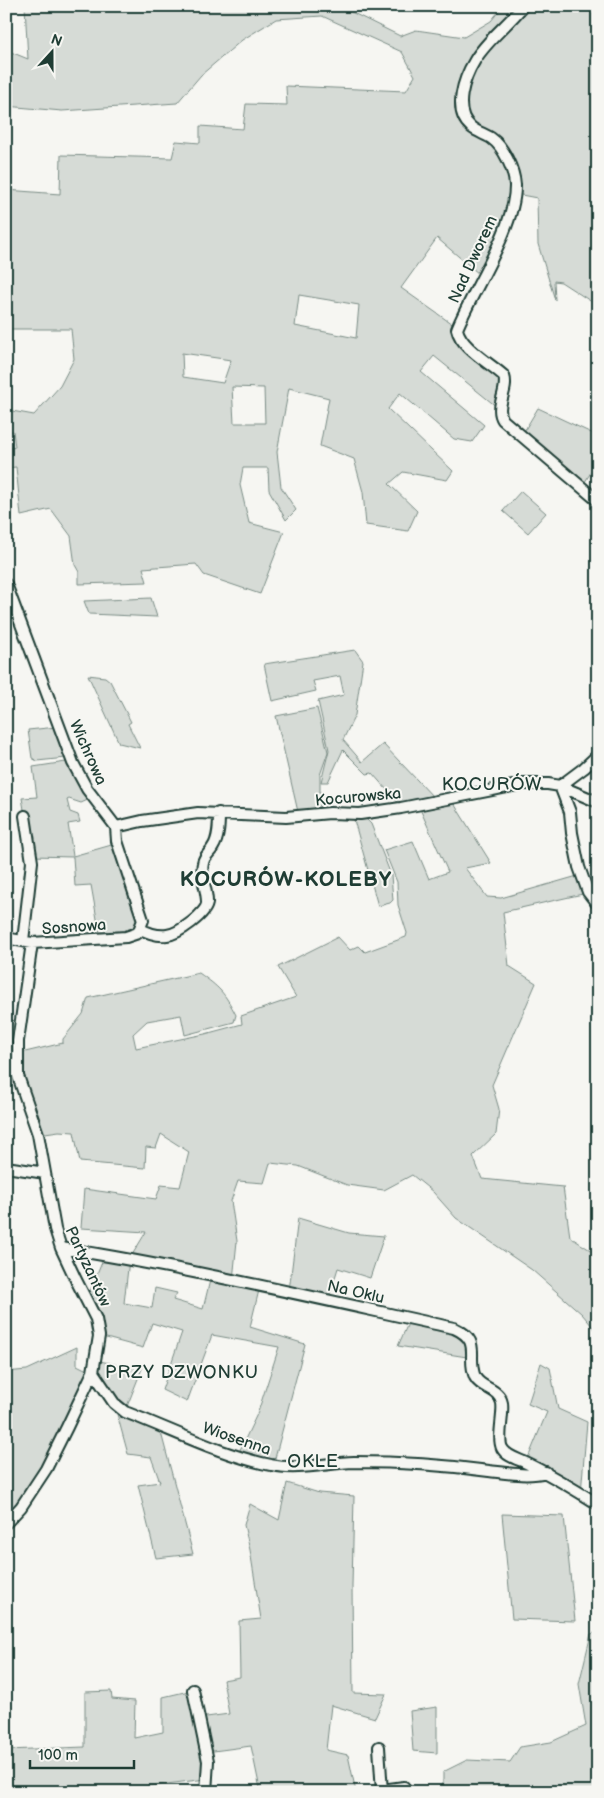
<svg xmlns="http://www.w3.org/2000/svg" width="604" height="1798" viewBox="0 0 604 1798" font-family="'Balsamiq Sans',sans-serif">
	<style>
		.green { fill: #d6dbd6; stroke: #7a8c85; fill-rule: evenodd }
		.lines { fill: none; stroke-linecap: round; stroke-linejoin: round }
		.minor-casing { stroke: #1f3d34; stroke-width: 14 }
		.minor { stroke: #f6f6f2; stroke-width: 10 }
		.labels { text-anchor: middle; stroke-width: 4; stroke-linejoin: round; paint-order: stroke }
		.street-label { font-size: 16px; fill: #1f3d34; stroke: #f6f6f2 }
		.neighbourhood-label { font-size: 18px; letter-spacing: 1px; fill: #1f3d34; stroke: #f6f6f2 }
		.district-label { font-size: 21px; font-weight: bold; letter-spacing: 1px; fill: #1f3d34; stroke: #f6f6f2 }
	</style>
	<rect width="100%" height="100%" fill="#f6f6f2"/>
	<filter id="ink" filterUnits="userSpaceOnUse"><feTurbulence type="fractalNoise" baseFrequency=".02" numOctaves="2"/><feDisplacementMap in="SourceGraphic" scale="10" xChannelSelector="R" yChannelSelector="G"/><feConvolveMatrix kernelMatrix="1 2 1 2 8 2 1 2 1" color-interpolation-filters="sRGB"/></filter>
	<g filter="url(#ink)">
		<!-- green -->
		<path class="green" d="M25 6H339L400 36 416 30 464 37 491 21 503 6H521L489 41 460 94H454L455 96H460L461 117 498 147 513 182 507 217 479 274 437 238 401 288 455 326V329L502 376 497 407 434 356 421 372 484 425 472 442 454 439 400 393 388 409 453 471 447 480 403 472 389 484 417 511 408 531 366 525 363 492 354 459 320 446 329 398 289 388 277 452 281 487 296 510 286 520 269 490 268 468H243L240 485 249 523 284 532 260 594 204 575 196 564 143 568 147 582 79 584V572L75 565 71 536 51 509 21 516 16 467 6 468V449L15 447 13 431 6 432V411H12L34 415 60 386 74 359 71 329H6V190L60 194 61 155 172 158 176 141 200 143V126L243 129 246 104 287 105 286 86 406 91 415 76 402 52 322 16 276 19 242 40 201 75 177 103 62 111 6 106V50L28 59ZM299 295 359 305 356 338 295 326ZM182 353 231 360 223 383 183 377ZM232 387 264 388 265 423H234Z
			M525 6H598V306L561 282 554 281 555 300 538 244 537 198 516 194 507 156 470 124 464 103 475 63Z
			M538 408 598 436V461L583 485 523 433Z
			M521 491 546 513 528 533 503 511Z
			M151 598 157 617 89 614 84 601Z
			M355 650 363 661 355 715 343 740 362 762 383 744 435 799 401 806 372 773 367 774 343 750 328 782H321L329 750 318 701 344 695 340 676 313 681 316 691 272 701 264 664Z
			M88 675 105 677 110 681 131 722 128 724 140 748 119 743Z
			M317 708 328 752 320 775V810L298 812 276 716Z
			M57 727 66 758 37 761 32 758 28 730Z
			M66 762 71 763 90 799 81 803 69 799 67 800 70 812 78 815 80 822 68 824 73 856 115 844 141 916 138 927 128 933 100 936 91 885 75 886 73 857 32 856 22 798 37 797 33 767Z
			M453 802 491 863 465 868 487 897 501 898 581 875 587 893 503 912 509 966 536 983 492 1085 499 1109 496 1134 473 1156 482 1179 563 1187 570 1237 598 1255V1333L582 1314 532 1270 456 1218 433 1192 412 1175 384 1190 347 1185 298 1166 270 1163 264 1183 238 1181 231 1201 237 1241 233 1280 260 1286 250 1327 305 1344 274 1462 253 1461 239 1452 258 1412 279 1347 212 1335 187 1402 162 1390 182 1332 152 1323 143 1348 99 1336 87 1299 105 1255 129 1260 146 1232 81 1228 84 1189 156 1199 161 1185 180 1187 189 1152 161 1134 156 1148 146 1147 145 1168 80 1162 74 1132 59 1131 38 1134 21 1081V1053L63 1043V1039L83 1014 88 998 199 973C220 988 224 992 236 1015L234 1022 185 1035 181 1015 147 1021 133 1034 136 1048 205 1034 242 1024 241 1016 296 997 278 967 338 937 350 950 359 946 365 952 406 937 407 933 398 905 397 882 384 850 413 841 429 879 448 872 420 809ZM129 1260 211 1276 203 1309 173 1300 177 1293 155 1288 152 1308 124 1303Z
			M365 818 371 824 391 875 393 900 390 903 378 906 354 820Z
			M298 1218 349 1233 384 1236 370 1278 338 1268 328 1300 289 1291Z
			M410 1319 462 1332 473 1358 398 1346Z
			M77 1347V1365L89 1371C70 1412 51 1456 25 1493 19 1500 12 1507 6 1513V1372L27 1370Z
			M95 1360 128 1367 143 1366 126 1409 159 1425 193 1554 156 1558 138 1485 160 1482 151 1457 128 1454 114 1403 93 1372Z
			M541 1363 550 1368 558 1409 587 1422 581 1493 526 1463 547 1412 528 1404Z
			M287 1483 319 1493 354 1496 352 1586 353 1693 386 1694 375 1718 331 1705 326 1750 348 1755 356 1792H250L260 1789 251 1746 206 1752V1779L103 1792H6V1750L85 1747V1692L111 1691 112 1699 135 1701 134 1738 163 1732V1697L193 1690 199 1718 229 1714 223 1680 240 1677 239 1621 261 1619 250 1550 244 1525 250 1504 279 1520Z
			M502 1514 564 1516 575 1621 512 1619Z
			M598 1632V1792H443V1772L467 1760 510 1762 520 1747 551 1742 586 1726 579 1684 591 1634Z
			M437 1707V1753L413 1751 410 1711Z"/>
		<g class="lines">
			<!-- minor casing -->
			<g class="minor-casing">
				<path id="minor" d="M523 6C508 25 487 40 475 60 464 78 452 111 471 127 477 132 485 134 491 138 504 147 514 170 515 185 516 227 473 289 457 329 461 348 490 363 504 376 509 391 494 406 503 420L598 501
					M6 584 73 763 87 789 116 827 117 841 143 920 138 933 126 937 32 943 6 938
					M560 786 570 812 572 833 579 867 588 892 598 905
					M560 786 584 768 598 755
					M116 827 142 821 198 813 286 817 330 813 360 814 401 808 523 784H548L560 786 598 802
					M141 929C148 933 158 936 167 935 178 934 208 913 207 902 207 889 200 877 203 863 204 856 210 853 213 847 219 838 219 824 219 813
					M23 941 32 862 25 816
					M6 1167 45 1173
					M61 1248C193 1269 324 1300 454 1328 483 1341 466 1356 475 1377 481 1389 499 1388 502 1403 504 1414 497 1438 502 1448 506 1456 517 1459 524 1462 550 1474 574 1489 598 1504
					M93 1372 114 1403 125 1412C173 1430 220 1455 271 1465 297 1471 327 1463 354 1462 399 1462 445 1465 489 1471 507 1473 528 1477 546 1472
					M6 1523 21 1507 46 1469 67 1427 93 1372 99 1336 96 1319 76 1280 61 1248 55 1229 38 1134 18 1076V1041L32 943
					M193 1690 208 1761 206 1792
					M379 1747 382 1792
					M382 1790 404 1787"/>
			</g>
			<!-- minor -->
			<use href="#minor" class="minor"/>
		</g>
	</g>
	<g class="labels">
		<!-- street labels -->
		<g class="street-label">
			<text transform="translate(472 259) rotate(-65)" y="6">Nad Dworem</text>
			<text transform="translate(89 752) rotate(66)" y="6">Wichrowa</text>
			<text transform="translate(358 796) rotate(-5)" y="6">Kocurowska</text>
			<text transform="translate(74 926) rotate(-4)" y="6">Sosnowa</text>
			<text transform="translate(89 1266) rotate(65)" y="6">Partyzantów</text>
			<text transform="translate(356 1291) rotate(13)" y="6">Na Oklu</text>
			<text transform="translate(237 1438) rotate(19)" y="6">Wiosenna</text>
		</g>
		<!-- neighbourhood labels -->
		<g class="neighbourhood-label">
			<text x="492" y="790">KOCURÓW</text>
			<text x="182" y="1378">PRZY DZWONKU</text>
			<text x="313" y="1467">OKLE</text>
		</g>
		<!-- district labels -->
		<g class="district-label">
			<text x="286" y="886">KOCURÓW-KOLEBY</text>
		</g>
	</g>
	<!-- margin -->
	<rect width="604" height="1798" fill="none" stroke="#f6f6f2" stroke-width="25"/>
	<rect x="12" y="12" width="579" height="1773" fill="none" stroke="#1f3d34" stroke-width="2" filter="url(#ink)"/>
	<!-- north arrow -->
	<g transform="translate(52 52) rotate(21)" stroke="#f6f6f2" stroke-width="4" paint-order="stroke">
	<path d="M0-4L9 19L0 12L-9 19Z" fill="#1f3d34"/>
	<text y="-8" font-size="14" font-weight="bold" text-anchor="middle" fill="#1f3d34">N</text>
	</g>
	<!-- scale -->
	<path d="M30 1760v8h104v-8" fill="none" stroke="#1f3d34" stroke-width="2.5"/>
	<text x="38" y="1760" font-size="15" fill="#1f3d34" stroke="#f6f6f2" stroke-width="4" paint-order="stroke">100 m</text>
</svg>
